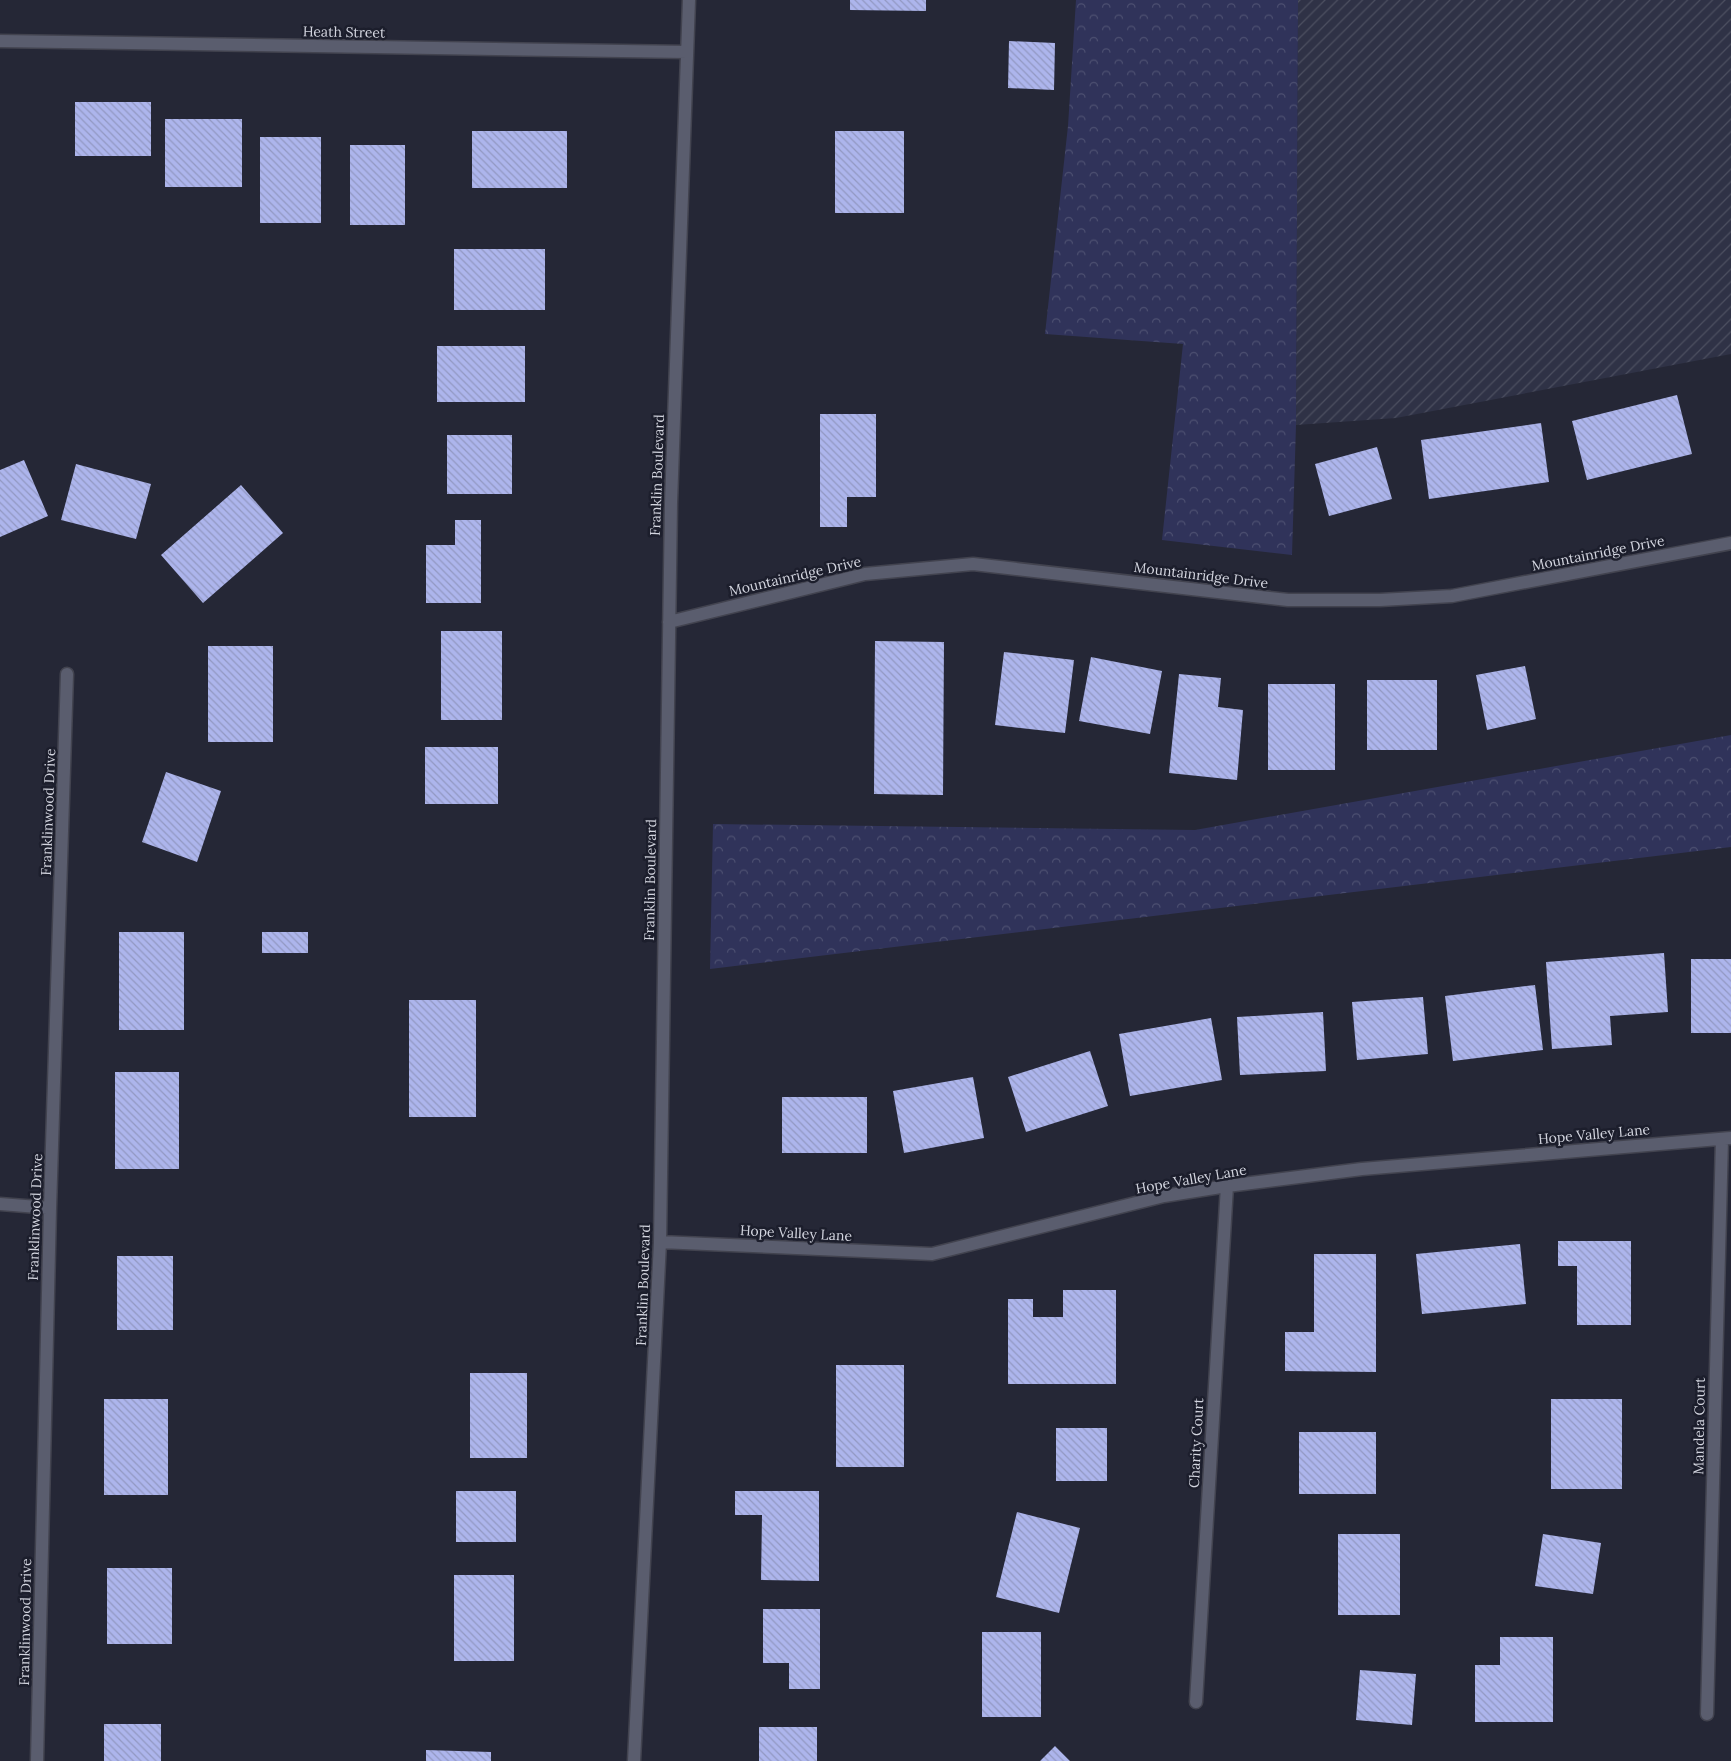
<svg xmlns="http://www.w3.org/2000/svg" width="1731" height="1761" viewBox="0 0 1731 1761" font-family="Lora,serif">
	<style>
		.industrial { fill: url(#industrial-furrows) }
		.forest { fill: url(#forest-crowns) }
		.building { fill: url(#building-back-hatch) }
		.lines { fill: none; stroke-linecap: round; stroke-linejoin: round }
		.minor-casing { stroke: #42434f; stroke-width: 15 }
		.minor { stroke: #5a5d6e; stroke-width: 12 }
		.labels { text-anchor: middle; stroke-width: 5; stroke-linejoin: round; paint-order: stroke }
		.street-label { font-size: 14px; fill: #d3d5df; stroke: #1c1e2c }
	</style>
	<defs>
		<pattern id="industrial-furrows" width="10" height="10" patternUnits="userSpaceOnUse" patternTransform="scale(1.25)"><rect width="10" height="10" fill="#2f3246"/><path d="M-1 1l2-2M0 10L10 0M9 11l2-2" fill="none" stroke="#4c4f60"/></pattern>
		<pattern id="forest-crowns" width="20" height="18" patternUnits="userSpaceOnUse" patternTransform="scale(1.25)"><rect width="20" height="18" fill="#30335a"/><path d="M2 6a3 3 0 1 1 6 0M12 15a3 3 0 1 1 6 0" fill="none" stroke="#4d5071"/></pattern>
		<pattern id="building-back-hatch" width="6" height="6" patternUnits="userSpaceOnUse" patternTransform="scale(1.25)"><rect width="6" height="6" fill="#adb5ec"/><path d="M-1 5l2 2M0 0l6 6M5-1l2 2" fill="none" stroke="#9298c2"/></pattern>
	</defs>
	<rect width="100%" height="100%" fill="#252736"/>
	<!-- industrial -->
	<path class="industrial" d="M1298 0H1731V354L1396 418 1296 425Z"/>
	<!-- forest -->
	<path class="forest" d="M1076 0H1298L1296 425 1292 555 1162 540 1183 344 1045 334 1068 126Z
		M1731 735V847L710 969 713 824 1195 830Z"/>
	<!-- building -->
	<path class="building" d="M850 0H926V11L850 10Z
		M1009 41 1055 43 1054 90 1008 88Z
		M75 102H151V156H75Z
		M165 119H242V187H165Z
		M472 131H567V188H472Z
		M835 131H904V213H835Z
		M260 137H321V223H260Z
		M350 145H405V225H350Z
		M454 249H545V310H454Z
		M437 346H525V402H437Z
		M1677 395 1692 454 1587 480 1572 421Z
		M820 414H876V497H847V527H820Z
		M1541 423 1549 482 1429 499 1421 440Z
		M447 435H512V494H447Z
		M1377 447 1392 499 1329 516 1315 464Z
		M24 460 48 516 0 537V470Z
		M76 464 151 484 136 539 61 520Z
		M241 485 283 533 203 603 161 555Z
		M455 520H481V603H426V545H455Z
		M441 631H502V720H441Z
		M875 641 944 642 943 795 874 794Z
		M208 646H273V742H208Z
		M1004 652 1074 660 1065 733 995 725Z
		M1091 657 1162 671 1150 734 1079 721Z
		M1525 666 1536 719 1487 730 1476 675Z
		M1179 674 1221 678 1218 707 1243 710 1237 780 1169 773Z
		M1367 680H1437V750H1367Z
		M1268 684H1335V770H1268Z
		M425 747H498V804H425Z
		M166 772 221 791 197 862 142 842Z
		M119 932H184V1030H119Z
		M262 932H308V953H262Z
		M1664 953 1668 1012 1610 1016 1612 1045 1552 1049 1546 962Z
		M1691 959H1731V1033H1691Z
		M1535 985 1543 1050 1453 1061 1445 996Z
		M1423 997 1428 1054 1357 1060 1352 1002Z
		M409 1000H476V1117H409Z
		M1323 1012 1326 1071 1240 1075 1237 1017Z
		M1211 1018 1222 1080 1130 1096 1119 1034Z
		M1090 1051 1108 1106 1026 1132 1008 1077Z
		M115 1072H179V1169H115Z
		M973 1077 984 1138 904 1153 893 1091Z
		M782 1097H867V1153H782Z
		M1558 1241H1631V1325H1577V1266H1558Z
		M1520 1244 1526 1304 1422 1314 1416 1254Z
		M1314 1254H1376V1372L1285 1371V1332H1314Z
		M117 1256H173V1330H117Z
		M1063 1290H1116V1384H1008V1299H1033V1317H1063Z
		M836 1365H904V1467H836Z
		M470 1373H527V1458H470Z
		M104 1399H168V1495H104Z
		M1551 1399H1622V1489H1551Z
		M1056 1428H1107V1481H1056Z
		M1299 1432H1376V1494H1299Z
		M456 1491H516V1542H456Z
		M735 1491H819V1581L761 1580 762 1515H735Z
		M1017 1512 1080 1528 1059 1613 996 1597Z
		M1338 1534H1400V1615H1338Z
		M1543 1534 1601 1543 1593 1594 1535 1586Z
		M107 1568H172V1644H107Z
		M454 1575H514V1661H454Z
		M763 1609H820V1689H789V1663H763Z
		M982 1632H1041V1717H982Z
		M1500 1637H1553V1722H1475V1665H1500Z
		M1360 1670 1416 1674 1412 1725 1356 1720Z
		M104 1724H161V1761H104Z
		M759 1727H817V1761H759Z
		M1055 1746 1070 1761H1040Z
		M426 1750 491 1752V1761H426Z"/>
	<g class="lines">
		<!-- minor casing -->
		<g class="minor-casing">
			<path id="minor" d="M0 41 687 52
				M669 622 865 574 973 564 1288 600H1380L1452 596 1731 543
				M0 1204 50 1208
				M660 1242 932 1254 1164 1196 1227 1186 1362 1169 1731 1138
				M1196 1702 1227 1186
				M1707 1714 1722 1139
				M37 1761 50 1208 67 674
				M634 1761 660 1242 671 503 689 0"/>
		</g>
		<!-- minor -->
		<use href="#minor" class="minor"/>
	</g>
	<g class="labels">
		<!-- street labels -->
		<g class="street-label">
			<text transform="translate(344 32) rotate(1)" y="5">Heath Street</text>
			<text transform="translate(657 475) rotate(-88)" y="5">Franklin Boulevard</text>
			<text transform="translate(1598 553) rotate(-11)" y="5">Mountainridge Drive</text>
			<text transform="translate(1201 575) rotate(7)" y="5">Mountainridge Drive</text>
			<text transform="translate(795 576) rotate(-13)" y="5">Mountainridge Drive</text>
			<text transform="translate(48 812) rotate(-88)" y="5">Franklinwood Drive</text>
			<text transform="translate(650 880) rotate(-89)" y="5">Franklin Boulevard</text>
			<text transform="translate(1594 1134) rotate(-5)" y="5">Hope Valley Lane</text>
			<text transform="translate(1191 1179) rotate(-10)" y="5">Hope Valley Lane</text>
			<text transform="translate(35 1217) rotate(-88)" y="5">Franklinwood Drive</text>
			<text transform="translate(796 1233) rotate(3)" y="5">Hope Valley Lane</text>
			<text transform="translate(643 1285) rotate(-88)" y="5">Franklin Boulevard</text>
			<text transform="translate(1699 1426) rotate(-89)" y="5">Mandela Court</text>
			<text transform="translate(1196 1443) rotate(-87)" y="5">Charity Court</text>
			<text transform="translate(25 1622) rotate(-89)" y="5">Franklinwood Drive</text>
		</g>
	</g>
</svg>
